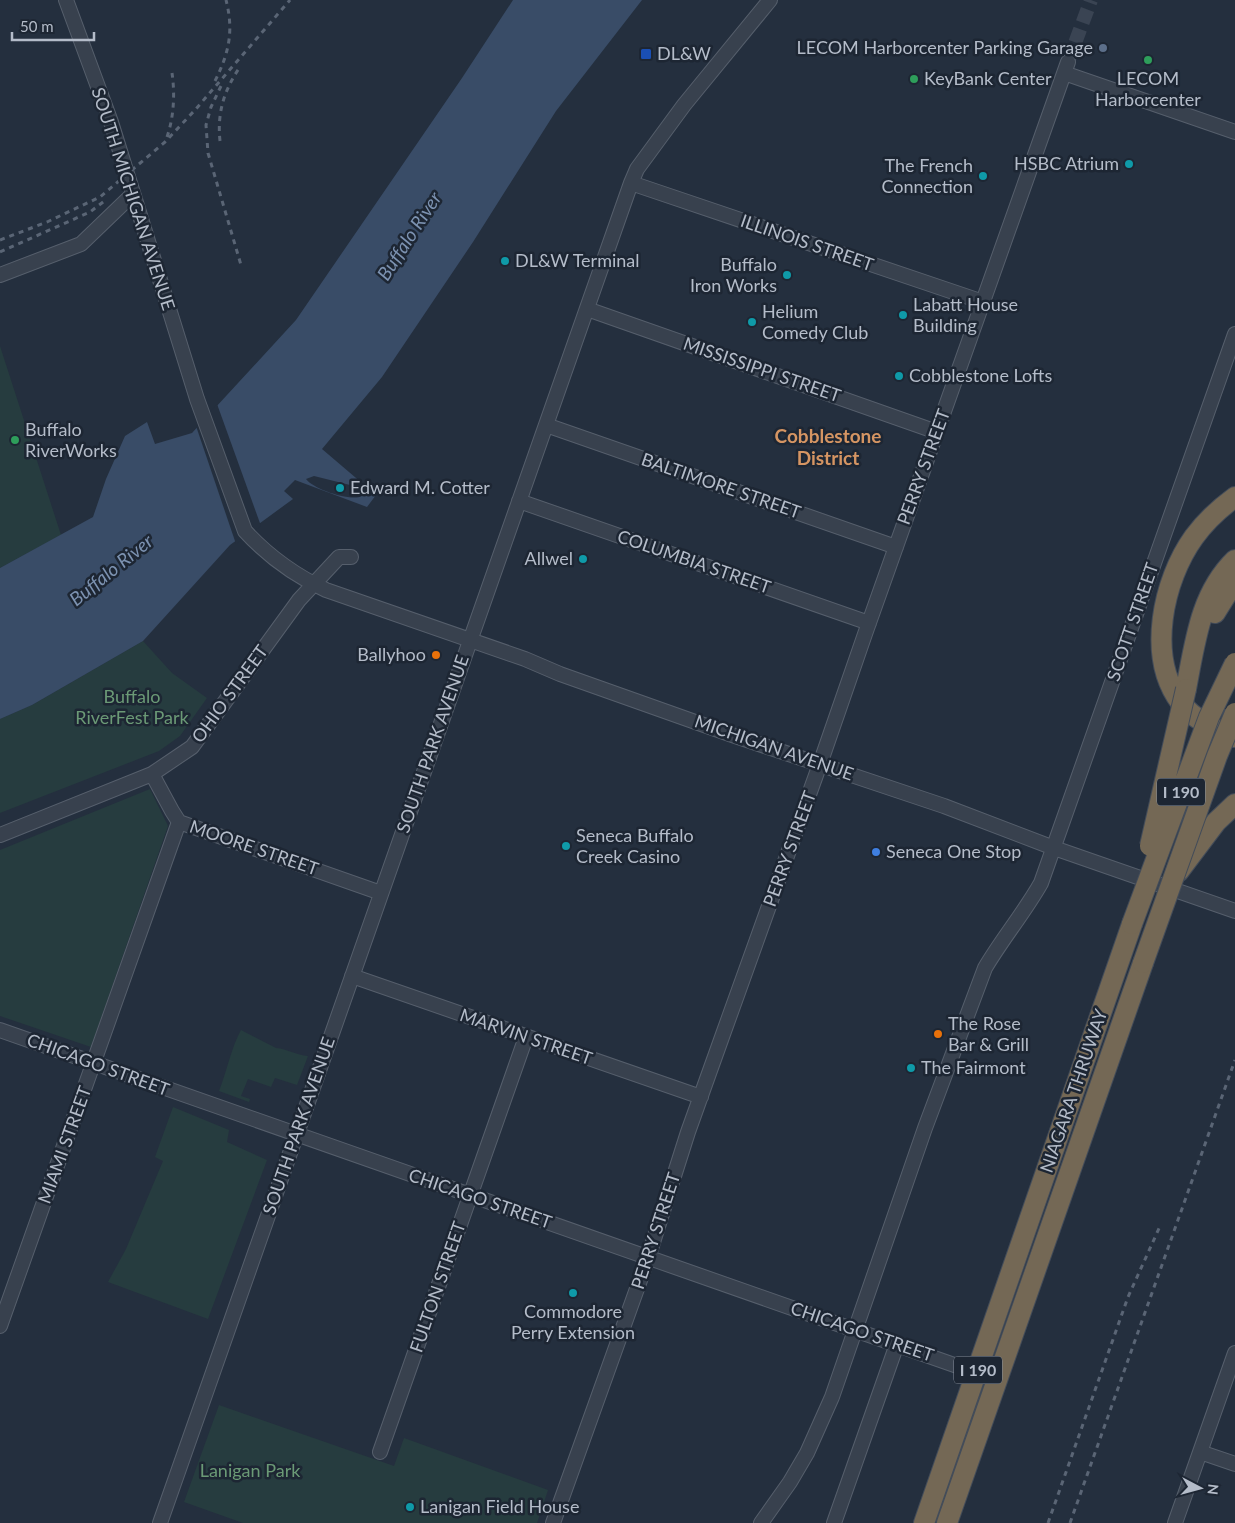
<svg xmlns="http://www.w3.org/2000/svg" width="1235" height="1523" viewBox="0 0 1235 1523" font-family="Lato,sans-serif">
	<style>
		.green { fill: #263c3f }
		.water { fill: #394c67; fill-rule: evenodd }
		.pier { fill: #242f3e }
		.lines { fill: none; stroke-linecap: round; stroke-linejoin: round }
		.minor-tunnel { stroke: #3a4453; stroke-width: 14; stroke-dasharray: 14 7; stroke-linecap: butt }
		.minor-casing { stroke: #565f6c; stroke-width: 16 }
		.highway-casing { stroke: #434c59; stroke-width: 22 }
		.minor { stroke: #38414e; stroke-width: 14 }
		.highway { stroke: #746855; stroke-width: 20 }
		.rail { stroke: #5a6575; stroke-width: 3; stroke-dasharray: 5 5; stroke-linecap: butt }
		.highway-bridge-casing { stroke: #434c59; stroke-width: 22; stroke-linecap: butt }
		.highway-bridge { stroke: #746855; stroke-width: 20 }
		.service-dot { fill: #5c6f8a; stroke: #1d2633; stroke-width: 2 }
		.transit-dot { fill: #1a4fb4; stroke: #1d2633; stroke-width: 2 }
		.leisure-dot { fill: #2e9e5b; stroke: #1d2633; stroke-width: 2 }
		.culture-dot { fill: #0f9aa8; stroke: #1d2633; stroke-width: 2 }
		.food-dot { fill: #e8710a; stroke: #1d2633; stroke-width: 2 }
		.shop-dot { fill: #3f7fe0; stroke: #1d2633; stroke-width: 2 }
		.labels { text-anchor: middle; stroke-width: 5; stroke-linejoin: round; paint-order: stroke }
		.shield { fill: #1d2633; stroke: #878f9c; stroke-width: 1 }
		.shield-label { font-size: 16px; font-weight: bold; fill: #b4bcc9 }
		.poi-label { font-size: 18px; fill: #b4bcc9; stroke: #1d2633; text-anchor: start }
		.street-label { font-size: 18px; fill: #b4bcc9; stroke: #1d2633 }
		.park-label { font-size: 18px; fill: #6b9a76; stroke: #1d2633 }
		.water-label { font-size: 19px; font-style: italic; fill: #7c92b1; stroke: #1d2633 }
		.neighbourhood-label { font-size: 19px; font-weight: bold; fill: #d59563; stroke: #1d2633 }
	</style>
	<rect width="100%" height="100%" fill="#242f3e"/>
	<!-- green -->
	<path class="green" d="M0 346 61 535 0 568Z
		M143 641 172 673 207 698 180 736 159 751 0 813V719L32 705Z
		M150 789 168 826 91 1047 0 1016V850Z
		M241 1030 276 1048C287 1049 296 1055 308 1056L297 1085 275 1078 271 1087 248 1079 241 1096 250 1099 249 1102 219 1091C227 1071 231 1048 241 1030Z
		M173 1107 229 1130 227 1142 267 1160 208 1319 108 1282 126 1249 163 1161 155 1157Z
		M219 1405 394 1466 404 1438 548 1490 537 1523H243L184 1502Z"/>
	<!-- water -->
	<path class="water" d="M513 0H642L556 111 473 242 382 377 322 449 376 495 367 507 295 480 284 491 293 499 230 545 143 641 32 705 0 719V568L93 517 106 479 125 436 147 422 155 444 192 433 296 320 462 78ZM314 476 350 485 362 491V496C351 502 313 489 306 479Z"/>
	<!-- pier -->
	<path class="pier" d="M217 404 261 526 236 544 196 426Z"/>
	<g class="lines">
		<!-- minor-tunnel -->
		<path class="minor-tunnel" d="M1068 62 1091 0"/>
		<!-- minor casing -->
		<g class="minor-casing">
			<path id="minor" d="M66 0 111 122 197 399 245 531C267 555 296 576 326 590L525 659 560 674 732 735 944 806 1054 848 1235 911
				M1064 73 1235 132
				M631 183 983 302
				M0 275 81 244 133 194
				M587 309 937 432
				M546 425 896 547
				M519 501 869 623
				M152 774 172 811 179 822 381 893
				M0 835 152 774 192 747 299 600 339 557H351
				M352 976 701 1097
				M0 1030 960 1367
				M0 1326 179 822
				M380 1452 526 1037
				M1200 1452 1235 1464
				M160 1523 631 183 637 169 684 105 770 0
				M553 1523 648 1258 688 1132 722 1037 820 764 865 634 1068 62
				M761 1523 790 1482 807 1453 832 1397 925 1128 985 968C1002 939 1024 913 1041 883L1235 334
				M834 1523 897 1344
				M1175 1523 1235 1353"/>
		</g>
		<!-- highway casing -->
		<g class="highway-casing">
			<path id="highway" d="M1235 497C1220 508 1205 522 1194 537 1163 580 1146 657 1181 703 1195 720 1214 730 1235 737
				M1215 613 1235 581
				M1186 689C1195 643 1200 594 1235 560
				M1179 871 1216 822 1235 804
				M924 1523 1132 924
				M947 1523 1143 963"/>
		</g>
		<!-- minor -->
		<use href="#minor" class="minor"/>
		<!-- highway -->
		<use href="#highway" class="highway"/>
		<!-- rail -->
		<path class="rail" d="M215 81C229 53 234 31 226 0
			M221 86 211 107 206 125 208 153 241 265
			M167 137C174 117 175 93 172 73
			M220 141C217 113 224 90 240 67
			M0 240 47 222 100 197 165 142 195 110 290 0
			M0 252 90 212 107 199
			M1048 1523 1128 1297 1161 1224
			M1070 1523 1235 1060"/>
		<!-- highway-bridge casing -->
		<g class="highway-bridge-casing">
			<path id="highway-bridge" d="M1150 846 1186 689
				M1132 924 1209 717 1235 663
				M1143 963 1217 756 1235 713"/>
		</g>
		<!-- highway-bridge -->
		<use href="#highway-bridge" class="highway-bridge"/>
	</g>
	<!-- markers -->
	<circle class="service-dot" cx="1103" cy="48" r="5"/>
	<rect class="transit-dot" x="640" y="48" width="12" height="12" rx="2.5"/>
	<g class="leisure-dot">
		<circle cx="1148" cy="60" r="5"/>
		<circle cx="914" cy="79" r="5"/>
		<circle cx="15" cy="440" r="5"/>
	</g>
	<g class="culture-dot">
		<circle cx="1129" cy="164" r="5"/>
		<circle cx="983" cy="176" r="5"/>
		<circle cx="505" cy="261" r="5"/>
		<circle cx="787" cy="275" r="5"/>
		<circle cx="903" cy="315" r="5"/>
		<circle cx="752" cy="322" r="5"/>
		<circle cx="899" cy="376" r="5"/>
		<circle cx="340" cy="488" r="5"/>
		<circle cx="583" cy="559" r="5"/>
		<circle cx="566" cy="846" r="5"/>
		<circle cx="911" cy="1068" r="5"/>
		<circle cx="573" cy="1293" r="5"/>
		<circle cx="410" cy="1507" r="5"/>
	</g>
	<g class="food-dot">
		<circle cx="436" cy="655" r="5"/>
		<circle cx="938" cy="1034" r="5"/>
	</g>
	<circle class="shop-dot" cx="876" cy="852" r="5"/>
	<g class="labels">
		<!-- shield labels -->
		<g class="shield">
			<rect x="1157" y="778.5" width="48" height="27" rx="4"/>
			<rect x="954" y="1356.5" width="48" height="27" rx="4"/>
		</g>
		<g class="shield-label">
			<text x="1181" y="798">I 190</text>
			<text x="978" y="1376">I 190</text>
		</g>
		<!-- poi labels -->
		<g class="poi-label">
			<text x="1093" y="54" text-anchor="end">LECOM Harborcenter Parking Garage</text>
			<text x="657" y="60">DL&amp;W</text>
			<text x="924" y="85">KeyBank Center</text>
			<text x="1148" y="85" text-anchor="middle">LECOM<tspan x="1148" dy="21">Harborcenter</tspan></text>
			<text x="1119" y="170" text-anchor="end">HSBC Atrium</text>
			<text x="973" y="172" text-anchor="end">The French<tspan x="973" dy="21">Connection</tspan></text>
			<text x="515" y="267">DL&amp;W Terminal</text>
			<text x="777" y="271" text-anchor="end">Buffalo<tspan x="777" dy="21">Iron Works</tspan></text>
			<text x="913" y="311">Labatt House<tspan x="913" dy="21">Building</tspan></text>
			<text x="762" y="318">Helium<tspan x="762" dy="21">Comedy Club</tspan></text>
			<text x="909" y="382">Cobblestone Lofts</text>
			<text x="25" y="436">Buffalo<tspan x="25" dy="21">RiverWorks</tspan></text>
			<text x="350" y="494">Edward M. Cotter</text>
			<text x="573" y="565" text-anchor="end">Allwel</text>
			<text x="426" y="661" text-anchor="end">Ballyhoo</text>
			<text x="576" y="842">Seneca Buffalo<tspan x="576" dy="21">Creek Casino</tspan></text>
			<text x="886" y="858">Seneca One Stop</text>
			<text x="948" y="1030">The Rose<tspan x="948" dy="21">Bar &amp; Grill</tspan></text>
			<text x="921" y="1074">The Fairmont</text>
			<text x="573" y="1318" text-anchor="middle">Commodore<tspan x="573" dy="21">Perry Extension</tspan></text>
			<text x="420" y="1513">Lanigan Field House</text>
		</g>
		<!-- street labels -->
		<g class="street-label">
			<text transform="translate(133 199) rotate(72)" y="6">SOUTH MICHIGAN AVENUE</text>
			<text transform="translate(807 243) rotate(19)" y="6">ILLINOIS STREET</text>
			<text transform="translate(762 370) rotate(19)" y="6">MISSISSIPPI STREET</text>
			<text transform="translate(924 467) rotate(-70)" y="6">PERRY STREET</text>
			<text transform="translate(721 486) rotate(19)" y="6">BALTIMORE STREET</text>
			<text transform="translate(694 562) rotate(19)" y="6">COLUMBIA STREET</text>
			<text transform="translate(1133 622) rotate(-71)" y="6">SCOTT STREET</text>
			<text transform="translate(230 694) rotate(-54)" y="6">OHIO STREET</text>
			<text transform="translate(433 744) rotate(-71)" y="6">SOUTH PARK AVENUE</text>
			<text transform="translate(774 748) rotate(19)" y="6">MICHIGAN AVENUE</text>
			<text transform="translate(254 848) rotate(19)" y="6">MOORE STREET</text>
			<text transform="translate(790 849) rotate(-70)" y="6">PERRY STREET</text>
			<text transform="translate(526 1037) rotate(19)" y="6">MARVIN STREET</text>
			<text transform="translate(98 1065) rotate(20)" y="6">CHICAGO STREET</text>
			<text transform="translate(1074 1091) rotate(-71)" y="6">NIAGARA THRUWAY</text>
			<text transform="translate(299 1126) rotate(-71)" y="6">SOUTH PARK AVENUE</text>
			<text transform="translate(65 1145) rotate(-70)" y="6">MIAMI STREET</text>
			<text transform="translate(480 1199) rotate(19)" y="6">CHICAGO STREET</text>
			<text transform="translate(656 1231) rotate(-72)" y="6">PERRY STREET</text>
			<text transform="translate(438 1287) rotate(-71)" y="6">FULTON STREET</text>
			<text transform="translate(862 1332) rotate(19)" y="6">CHICAGO STREET</text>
		</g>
		<!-- park labels -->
		<g class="park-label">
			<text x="132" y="703">Buffalo<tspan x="132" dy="21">RiverFest Park</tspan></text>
			<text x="250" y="1477">Lanigan Park</text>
		</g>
		<!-- water labels -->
		<g class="water-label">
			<text transform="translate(409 236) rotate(-57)" y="7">Buffalo River</text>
			<text transform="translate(111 570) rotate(-39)" y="7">Buffalo River</text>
		</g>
		<!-- neighbourhood labels -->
		<g class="neighbourhood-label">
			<text x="828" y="443">Cobblestone<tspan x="828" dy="22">District</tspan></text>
		</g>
	</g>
	<!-- north arrow -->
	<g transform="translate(1200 1488) rotate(96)" stroke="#1d2633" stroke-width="4" paint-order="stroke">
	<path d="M0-4L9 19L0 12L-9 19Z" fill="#b4bcc9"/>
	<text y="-8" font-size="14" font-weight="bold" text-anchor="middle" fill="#b4bcc9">N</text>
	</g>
	<!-- scale -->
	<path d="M12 32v8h82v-8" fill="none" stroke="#b4bcc9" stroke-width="2.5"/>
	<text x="20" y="32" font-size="15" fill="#b4bcc9" stroke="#1d2633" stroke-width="4" paint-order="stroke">50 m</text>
</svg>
